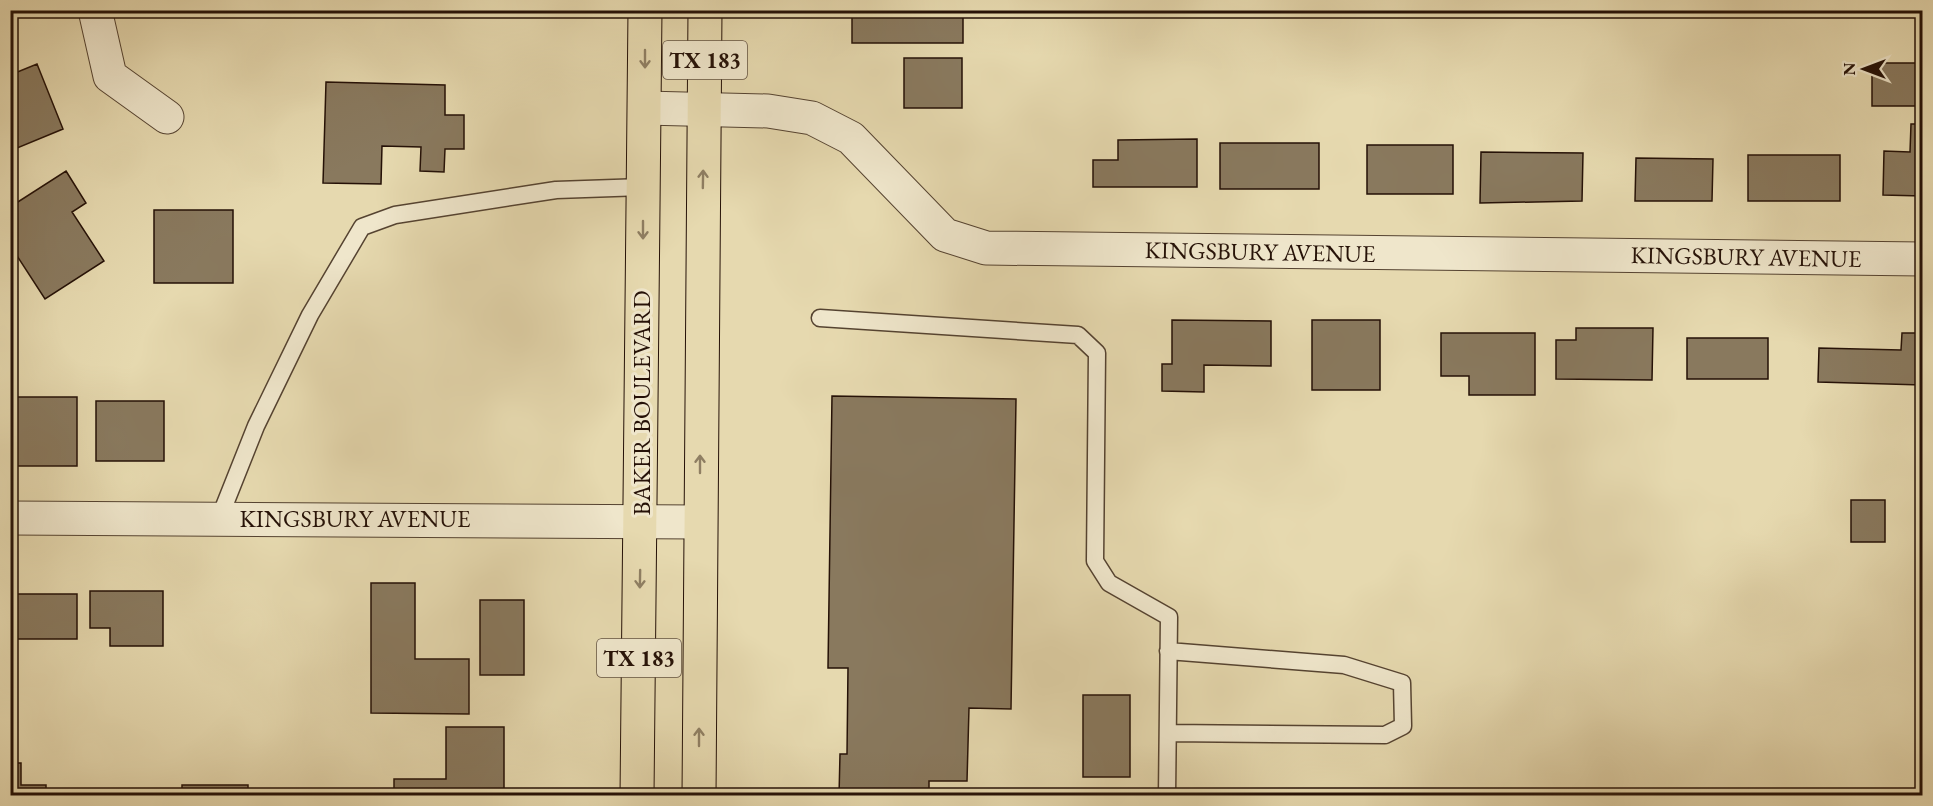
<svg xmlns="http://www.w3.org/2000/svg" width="1933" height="806" viewBox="0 0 1933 806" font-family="'EB Garamond',serif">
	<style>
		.building { fill: #89795e; stroke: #251107; stroke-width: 1.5 }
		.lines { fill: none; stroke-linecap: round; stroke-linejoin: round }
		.service-casing { stroke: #554331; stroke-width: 19 }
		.minor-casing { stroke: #554331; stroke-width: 35 }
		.primary-casing { stroke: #251107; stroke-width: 35 }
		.service { stroke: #efe6cb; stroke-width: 16 }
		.minor { stroke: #efe6cb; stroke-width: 33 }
		.primary { stroke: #e6d9af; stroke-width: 33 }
		.oneway { stroke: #8f7f63 }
		.labels { text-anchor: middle; stroke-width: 6; stroke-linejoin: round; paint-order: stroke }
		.shield { fill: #efe6cb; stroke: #625142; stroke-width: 1.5 }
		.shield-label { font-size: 22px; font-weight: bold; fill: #251107 }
		.street-label { font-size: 24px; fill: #251107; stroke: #efe6cb }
	</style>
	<rect width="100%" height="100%" fill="#e6d9af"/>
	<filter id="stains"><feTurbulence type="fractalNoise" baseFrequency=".00333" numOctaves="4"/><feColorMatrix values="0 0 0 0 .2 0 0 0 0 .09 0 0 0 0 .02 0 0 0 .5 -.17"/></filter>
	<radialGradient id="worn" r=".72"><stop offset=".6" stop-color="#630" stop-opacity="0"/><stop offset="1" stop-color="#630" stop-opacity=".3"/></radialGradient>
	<!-- building -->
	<path class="building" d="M852 10H963V43H852Z
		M904 58H962V108H904Z
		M1872 63H1916V106H1872Z
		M37 64 63 129 10 151V75Z
		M326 82 445 85V115H464V149H445L444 172 420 171 421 147 382 146 381 184 323 183Z
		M1911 124H1922V196L1883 195 1884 151 1910 152Z
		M1197 139V187H1093V160H1118V140Z
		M1220 143H1319V189H1220Z
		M1367 145H1453V194H1367Z
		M1481 152 1583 153 1582 201 1480 203Z
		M1748 155H1840V201H1748Z
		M1636 158 1713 159 1712 201H1635Z
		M66 171 86 203 72 212 104 261 45 299 10 245V207Z
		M154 210H233V283H154Z
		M1172 320 1271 321V366L1204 365V392L1162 391V364H1172Z
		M1312 320H1380V390H1312Z
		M1576 328H1653L1652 380 1556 379V340H1576Z
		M1441 333H1535V395H1469V376H1441Z
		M1902 333H1922V385L1818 382 1819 348 1901 350Z
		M1687 338H1768V379H1687Z
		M832 396 1016 399 1011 709 969 708 967 781H929V796H839L840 754H847L848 668H828Z
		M10 397H77V466H10Z
		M96 401H164V461H96Z
		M1851 500H1885V542H1851Z
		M371 583H415V659H469V714L371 713Z
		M90 591H163V646H110V628H90Z
		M10 594H77V639H10Z
		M480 600H524V675H480Z
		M1083 695H1130V777H1083Z
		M446 727H504V796H394V779H446Z
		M10 763H21V785H46V796H10Z
		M182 785H248V796H182Z"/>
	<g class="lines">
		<!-- service casing -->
		<g class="service-casing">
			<path id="service" d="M820 318 1078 335 1097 353 1095 561 1109 583 1169 617 1167 796
				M219 519 256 426 310 315 362 227 395 215 556 190 643 187
				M1168 733 1385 735 1403 726 1402 683 1344 665 1168 651"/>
		</g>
		<!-- minor casing -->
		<g class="minor-casing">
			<path id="minor" d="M95 10 110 76 167 117
				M645 108 768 111 812 118 851 138 945 235 986 248 1922 259
				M10 518 700 522"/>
		</g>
		<!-- primary casing -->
		<g class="primary-casing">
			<path id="primary" d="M637 796 645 10
				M699 796 705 10"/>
		</g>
		<!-- service -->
		<use href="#service" class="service"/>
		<!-- minor -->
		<use href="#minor" class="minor"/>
		<!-- primary -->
		<use href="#primary" class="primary"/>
	</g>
	<!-- one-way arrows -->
	<defs><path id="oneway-shaft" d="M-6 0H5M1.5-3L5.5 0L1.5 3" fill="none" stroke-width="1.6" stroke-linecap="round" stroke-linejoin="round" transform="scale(1.5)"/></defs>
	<g class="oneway">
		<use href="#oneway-shaft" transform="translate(645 59) rotate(90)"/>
		<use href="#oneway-shaft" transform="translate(703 179) rotate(-89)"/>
		<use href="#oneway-shaft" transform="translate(643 230) rotate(90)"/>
		<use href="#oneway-shaft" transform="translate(700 464) rotate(-90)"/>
		<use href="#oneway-shaft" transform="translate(640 579) rotate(91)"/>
		<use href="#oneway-shaft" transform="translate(699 737) rotate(-90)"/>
	</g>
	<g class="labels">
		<!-- shield labels -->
		<g class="shield">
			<rect x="663" y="41" width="84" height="38" rx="4.5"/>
			<rect x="597" y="639" width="84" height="38" rx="4.5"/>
		</g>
		<g class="shield-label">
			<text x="705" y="68">TX 183</text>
			<text x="639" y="666">TX 183</text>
		</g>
		<!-- street labels -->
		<g class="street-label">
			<text transform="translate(1260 252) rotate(1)" y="8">KINGSBURY AVENUE</text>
			<text transform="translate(1746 257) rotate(1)" y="8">KINGSBURY AVENUE</text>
			<text transform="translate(642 403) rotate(-90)" y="8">BAKER BOULEVARD</text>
			<text x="355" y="527">KINGSBURY AVENUE</text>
		</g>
	</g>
	<!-- margin -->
	<rect width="1933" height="806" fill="none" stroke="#e6d9af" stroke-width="36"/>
	<rect x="12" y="12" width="1909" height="782" fill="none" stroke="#251107" stroke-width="3"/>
	<rect x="18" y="18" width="1897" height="770" fill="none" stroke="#251107" stroke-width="1.5"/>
	<!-- north arrow -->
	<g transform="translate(1864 69) rotate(270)" stroke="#efe6cb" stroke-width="4.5" paint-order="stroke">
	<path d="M0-4.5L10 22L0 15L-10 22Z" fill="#251107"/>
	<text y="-9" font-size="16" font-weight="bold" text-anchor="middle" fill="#251107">N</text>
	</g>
	<rect width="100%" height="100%" filter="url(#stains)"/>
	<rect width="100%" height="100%" fill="url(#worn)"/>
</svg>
